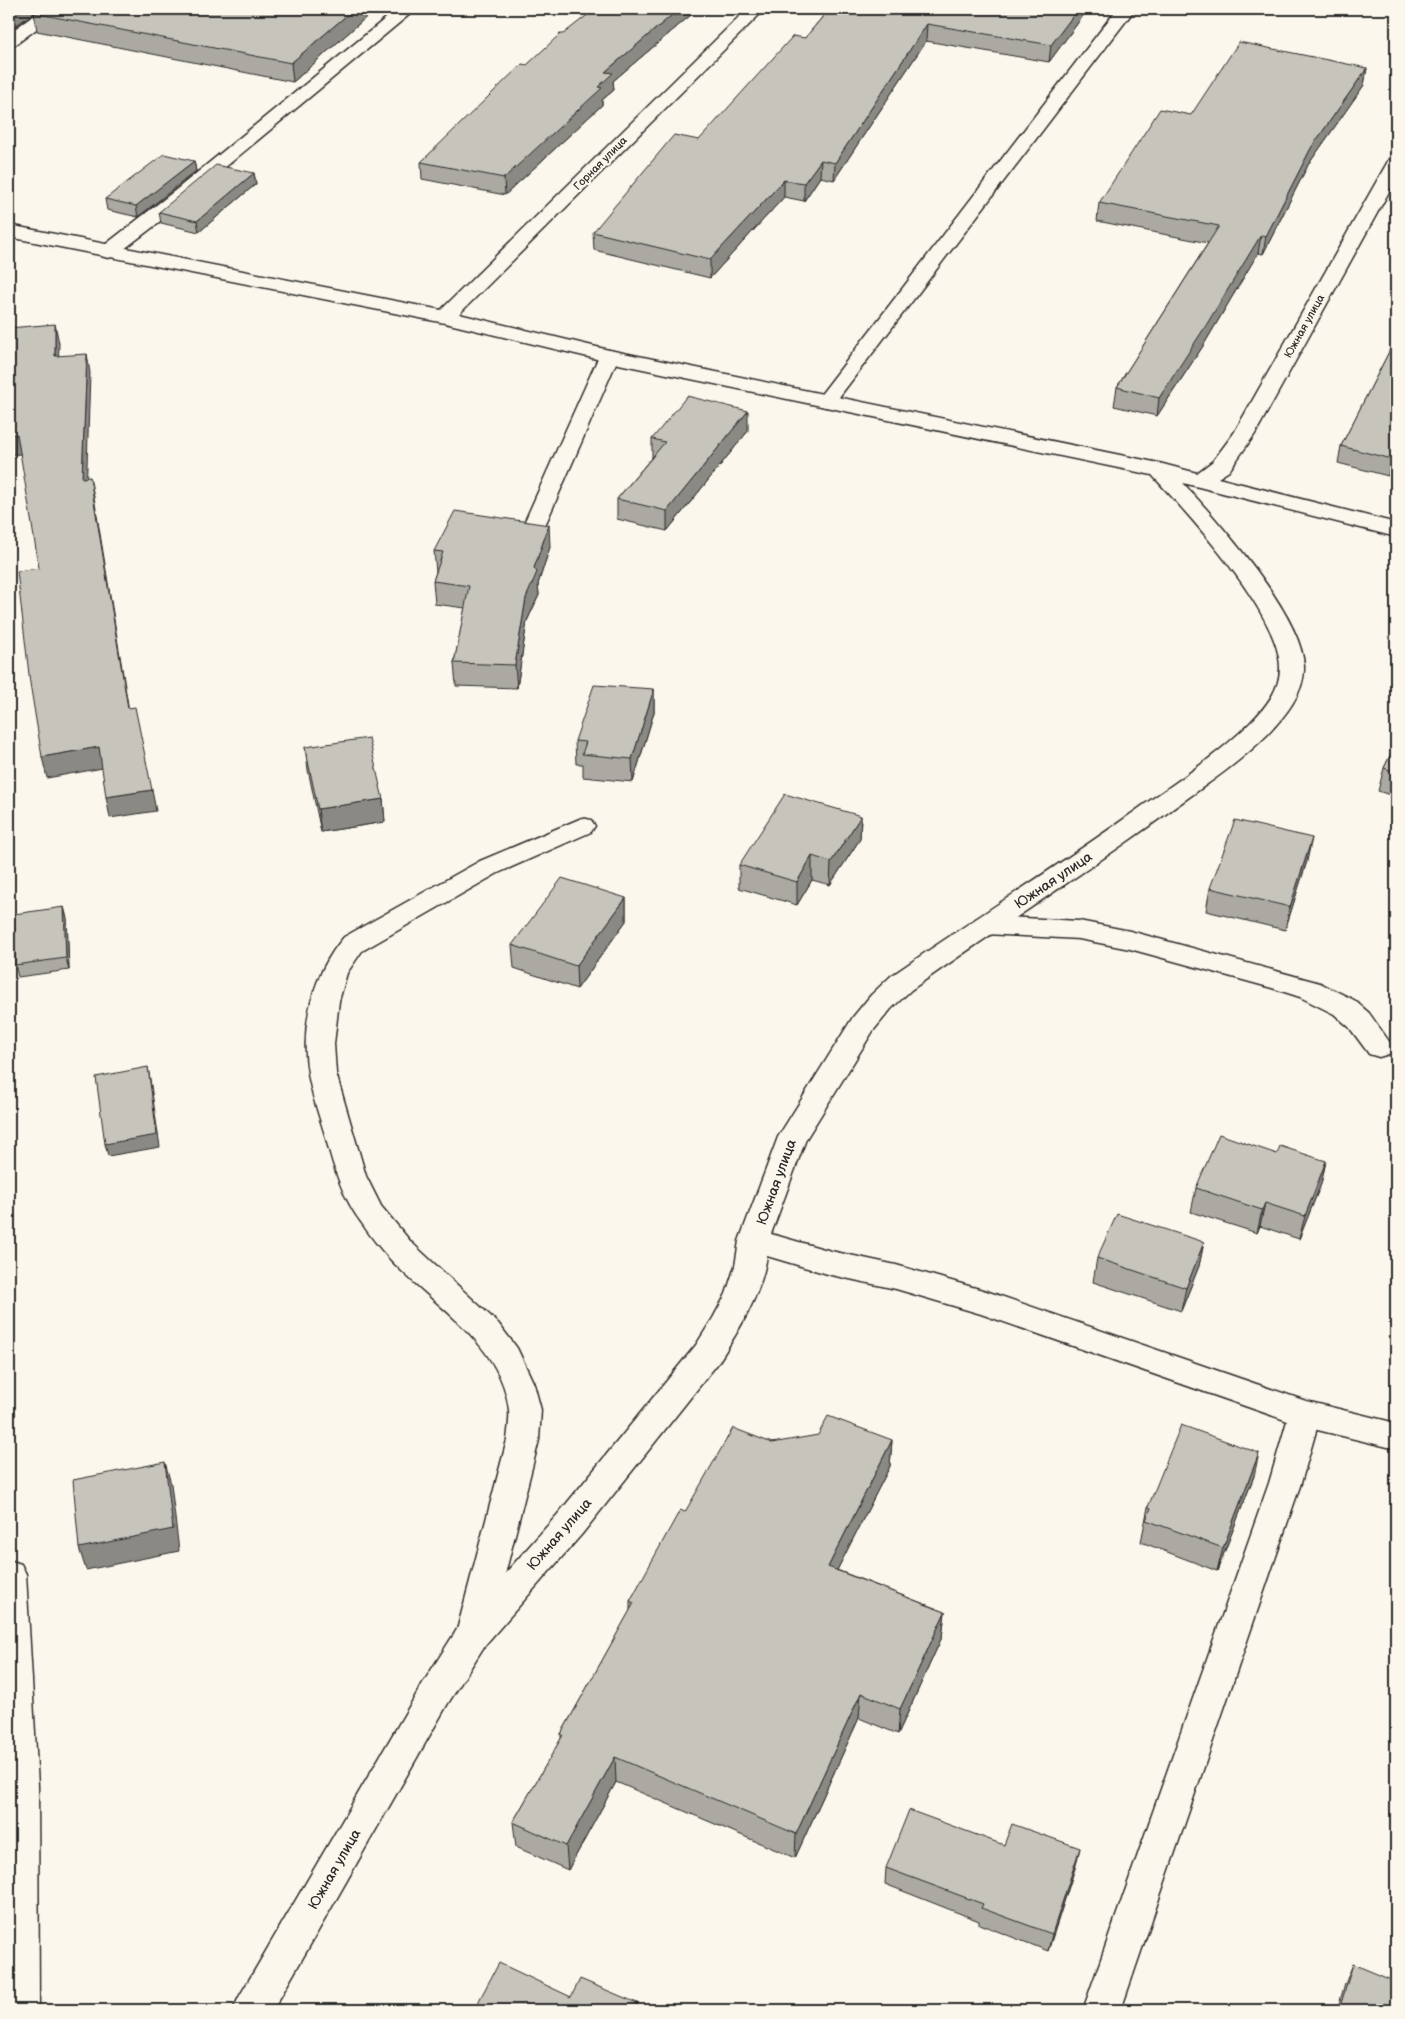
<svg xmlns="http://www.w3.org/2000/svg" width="1405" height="2019" viewBox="0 0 1405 2019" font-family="'Balsamiq Sans',sans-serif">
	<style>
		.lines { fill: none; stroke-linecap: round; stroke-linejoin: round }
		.service-casing { stroke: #2b2b2b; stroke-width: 3 }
		.minor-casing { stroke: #2b2b2b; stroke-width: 3 }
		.service { fill: #fbf7ec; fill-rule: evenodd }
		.minor { fill: #fbf7ec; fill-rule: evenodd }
		.wall { fill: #aba9a2; stroke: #2b2b2b }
		.shaded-wall { fill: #8b8984; stroke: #2b2b2b }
		.building { fill: #c7c4bc; stroke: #2b2b2b }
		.labels { text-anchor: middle; stroke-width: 4.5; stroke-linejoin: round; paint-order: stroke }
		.far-street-label { font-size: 11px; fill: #2b2b2b; stroke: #fbf7ec }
		.street-label { font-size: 14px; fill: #2b2b2b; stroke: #fbf7ec }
	</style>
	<rect width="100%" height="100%" fill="#fbf7ec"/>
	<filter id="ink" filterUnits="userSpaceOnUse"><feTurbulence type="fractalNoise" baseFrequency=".02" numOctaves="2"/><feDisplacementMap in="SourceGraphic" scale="10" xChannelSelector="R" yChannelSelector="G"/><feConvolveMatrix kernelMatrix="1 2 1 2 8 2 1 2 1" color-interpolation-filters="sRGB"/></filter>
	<g filter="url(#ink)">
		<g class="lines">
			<!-- service casing -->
			<g class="service-casing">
				<path id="service" d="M397 9H416L153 227 115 256 108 258 101 256 98 252 101 248 177 189Z
					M1117 9H1135L833 405 826 407 819 405 815 401 819 397Z
					M609 350 616 352 619 356 547 521 544 526 536 528 528 526 525 521 599 356 602 352Z
					M582 818 591 820 595 826 591 832 498 873 362 951 347 973 339 1001 334 1044 336 1073 366 1176 381 1206 411 1242 498 1323 517 1348 534 1384 541 1410 539 1440 490 1634 485 1645 473 1649 461 1645 456 1634 507 1440C508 1430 510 1419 509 1410 502 1342 431 1304 389 1258 379 1247 369 1234 361 1222 342 1197 333 1165 325 1135 319 1115 311 1093 308 1073 300 1026 313 973 344 937L480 861Z
					M985 916 1079 921 1130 931 1320 983 1354 1000 1369 1013 1393 1047 1389 1054 1379 1057 1369 1054 1349 1027 1334 1014 1300 997 1272 988 1130 949 1079 939 985 934 976 931 972 925 976 919Z
					M1305 1401 1316 1405 1321 1414 1301 1483 1121 2010H1083L1269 1483 1289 1414 1294 1405Z"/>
			</g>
			<!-- minor casing -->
			<g class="minor-casing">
				<path id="minor" d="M43 9H63L15 45 9 46V33Z
					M747 9H765L459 314 609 350 1159 463 1197 473 1213 461 1234 433 1387 163 1389 159 1396 157V179L1255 434 1229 471 1218 478 1396 523V537L1183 483C1217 520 1303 616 1304 667 1305 693 1284 717 1267 735 1236 766 1198 790 1163 816 1080 876 994 931 911 990L891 1009 873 1031 806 1139 771 1234 831 1251 896 1265 986 1291 1306 1401 1396 1423V1449L1305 1427 981 1314 896 1289 831 1275 767 1256C761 1295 739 1330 718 1363L582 1534 485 1645 447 1705 273 2010H233L239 1997 423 1683 461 1623 558 1514 696 1345 713 1318 726 1294 735 1266 739 1241 778 1137 853 1017 871 995 891 976C975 918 1062 864 1145 804 1181 779 1219 754 1250 723 1265 708 1280 690 1280 668 1280 614 1188 514 1152 475L609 362 445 323 9 237V225L441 310Z
					M9 1560 21 1564 26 1574 38 1786 39 2010H9Z"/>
			</g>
			<!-- service -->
			<use href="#service" class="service"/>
			<!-- minor -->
			<use href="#minor" class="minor"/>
		</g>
		<!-- wall -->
		<path class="wall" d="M9 9H372V12L293 82 37 31 34 13 15 26 9 25Z
			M595 9H698L613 81 614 90 602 100V105L505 195 422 179 421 162 527 65Z
			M829 9H1088L1049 62 926 41 834 180 820 177 804 201 784 197 710 278 594 250 593 232 699 140 805 38Z
			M1367 68 1364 85 1308 165 1263 254 1258 253 1203 346 1157 416 1114 406 1117 387 1208 243 1097 221 1099 203 1191 115Z
			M194 161 196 171 138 217 107 210 105 199Z
			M254 173 256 184 199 232 161 223 159 212Z
			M1396 338V459L1388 476 1338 463 1341 446Z
			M748 431 667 531 617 519V499L652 457V439Z
			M550 547 538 584 539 595 527 621 517 688 456 686 454 663 465 608 435 604 433 581 436 572 434 551Z
			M654 689V712L633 782 583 777V764H576L575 741Z
			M1396 743V797L1378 791 1384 768Z
			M305 747 383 799 385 822 321 832 308 770Z
			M861 816 860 839 830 885 812 880 797 905 739 888V865Z
			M1307 861 1285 930 1206 911 1210 888Z
			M626 898V921L577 989 514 968 512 945Z
			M64 907 67 919 69 970 18 977 15 965Z
			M1277 1154 1326 1161 1321 1184 1299 1239 1260 1226 1257 1233 1191 1212 1196 1188Z
			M1204 1242 1199 1266 1181 1311 1093 1282 1097 1258Z
			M892 1440 890 1466 837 1570 945 1612 942 1637 898 1734 859 1718 795 1858 616 1782 568 1870 516 1847 513 1822 561 1739V1734L630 1611V1601L685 1512 772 1443Z
			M1254 1476 1217 1571 1141 1542 1148 1507Z
			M1396 1584V1594L1393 1593Z
			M1004 1845 1076 1865 1048 1951 979 1924V1921L885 1884 886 1868Z
			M1353 1964 1396 2010H1337L1345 1984Z"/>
		<!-- shaded-wall -->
		<path class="shaded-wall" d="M12 9H40L15 26Z
			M354 9H372V12L293 82 291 63Z
			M679 9H698L613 81 614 90 602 100V105L505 195 504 178 598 87 605 72Z
			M1078 9H1088L1049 62 1051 45Z
			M927 24 926 41 834 180 835 163Z
			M1367 68 1364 85 1308 165 1263 254 1266 236 1311 148Z
			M821 160 820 177 804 201V183Z
			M194 161 196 171 138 217 136 206Z
			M254 173 256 184 199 232 197 221Z
			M784 180V197L710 278V260Z
			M1261 235 1258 253 1203 346 1157 416 1159 398Z
			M55 324 59 343 58 376 55 356Z
			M87 354 90 373 86 498 82 478Z
			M748 411V431L667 531V511Z
			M17 434 21 454 9 455V435Z
			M1396 449V459L1388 476 1391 459Z
			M90 477 94 497 132 729 128 708Z
			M549 525 550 547 538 584 539 595 527 621 517 688 515 665 526 598 534 568Z
			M654 689V712L633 782 632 759Z
			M99 747 103 768 47 778 42 757Z
			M152 790 156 811 110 818 106 797Z
			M383 799 385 822 321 832 318 809Z
			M861 816 860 839 830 885 831 862Z
			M1312 838 1307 861 1285 930 1290 907Z
			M812 856V880L797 905V882Z
			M626 898V921L577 989 576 966Z
			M64 907 67 919 69 970 66 958Z
			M148 1067 150 1079 160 1147 108 1156 105 1144Z
			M1326 1161 1321 1184 1299 1239 1305 1216Z
			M1265 1203 1260 1226 1257 1233 1262 1210Z
			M1204 1242 1199 1266 1181 1311 1186 1288Z
			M892 1440 890 1466 826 1592 828 1567Z
			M1259 1453 1254 1476 1217 1571 1223 1548Z
			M165 1462 171 1484 179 1551 86 1570 79 1548Z
			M945 1612 942 1637 898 1734 900 1709Z
			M861 1693 859 1718 795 1858 796 1834Z
			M615 1757 616 1782 568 1870 566 1846Z
			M1080 1848 1076 1865 1048 1951 1052 1934Z
			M637 2003 638 2010H634Z"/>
		<!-- building -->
		<path class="building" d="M39 9H354L291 63 34 13Z
			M595 9H679L605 72 613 73 598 87 602 88 504 178 421 162 522 64 527 65 560 34H563Z
			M829 9H1078L1051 45 927 24 835 163 821 160 804 183 784 180 710 260 593 232 674 135 699 140 793 36 805 38Z
			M1239 42 1367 68 1311 148 1266 236 1261 235 1205 327 1159 398 1117 387 1219 226 1099 203 1160 109 1191 115Z
			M164 154 194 161 136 206 105 199Z
			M216 165 254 173 197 221 159 212Z
			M55 324V356L87 354 82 478 90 477 128 708 135 707 152 790 106 797 99 747 42 757 30 683 17 571 39 568 17 434 9 435V328Z
			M1396 338V449L1391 459 1341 446Z
			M687 396 748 411 667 511 617 499 665 442 652 439Z
			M455 511 549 525 534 568 537 572 526 598 515 665 454 663 469 586 433 581 443 552 434 551Z
			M594 685 654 689 632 759 582 754 586 742 575 741Z
			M369 738 383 799 318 809 305 747Z
			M1396 743V772L1384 768Z
			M785 794 861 816 831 862 812 856 797 882 739 865Z
			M1235 820 1312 838 1290 907 1210 888Z
			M562 878 626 898 576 966 512 945Z
			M64 907 66 958 15 965 14 914Z
			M148 1067 157 1135 105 1144 96 1077Z
			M1219 1134 1277 1154 1280 1146 1326 1161 1305 1216 1265 1203 1262 1210 1196 1188Z
			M1117 1214 1204 1242 1186 1288 1097 1258Z
			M828 1416 892 1440 828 1567 945 1612 900 1709 861 1693 796 1834 615 1757 566 1846 513 1822 563 1735 561 1734 634 1603 630 1601 680 1510 685 1512 733 1428 772 1443 818 1435Z
			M1181 1425 1259 1453 1223 1548 1146 1520 1151 1508 1148 1507Z
			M165 1462 173 1529 79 1548 73 1480Z
			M909 1810 1004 1845 1012 1824 1080 1848 1052 1934 981 1908 983 1904 886 1868Z
			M499 1963 571 1997 580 1979 637 2003 634 2010H474Z
			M1353 1964 1396 1982V2010H1339Z"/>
	</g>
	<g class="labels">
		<!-- far-street labels -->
		<g class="far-street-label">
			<text transform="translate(600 163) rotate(-45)" y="4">Горная улица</text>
			<text transform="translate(1304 326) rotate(-61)" y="4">Южная улица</text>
		</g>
		<!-- street labels -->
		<g class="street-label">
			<text transform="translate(1053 880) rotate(-34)" y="5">Южная улица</text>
			<text transform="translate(776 1182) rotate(-70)" y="5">Южная улица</text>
			<text transform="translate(559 1534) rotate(-49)" y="5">Южная улица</text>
			<text transform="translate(334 1869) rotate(-60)" y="5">Южная улица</text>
		</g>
	</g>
	<!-- margin -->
	<rect width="1405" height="2019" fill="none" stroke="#fbf7ec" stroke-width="30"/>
	<rect x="15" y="15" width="1375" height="1989" fill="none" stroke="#2b2b2b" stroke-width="2" filter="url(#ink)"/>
</svg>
